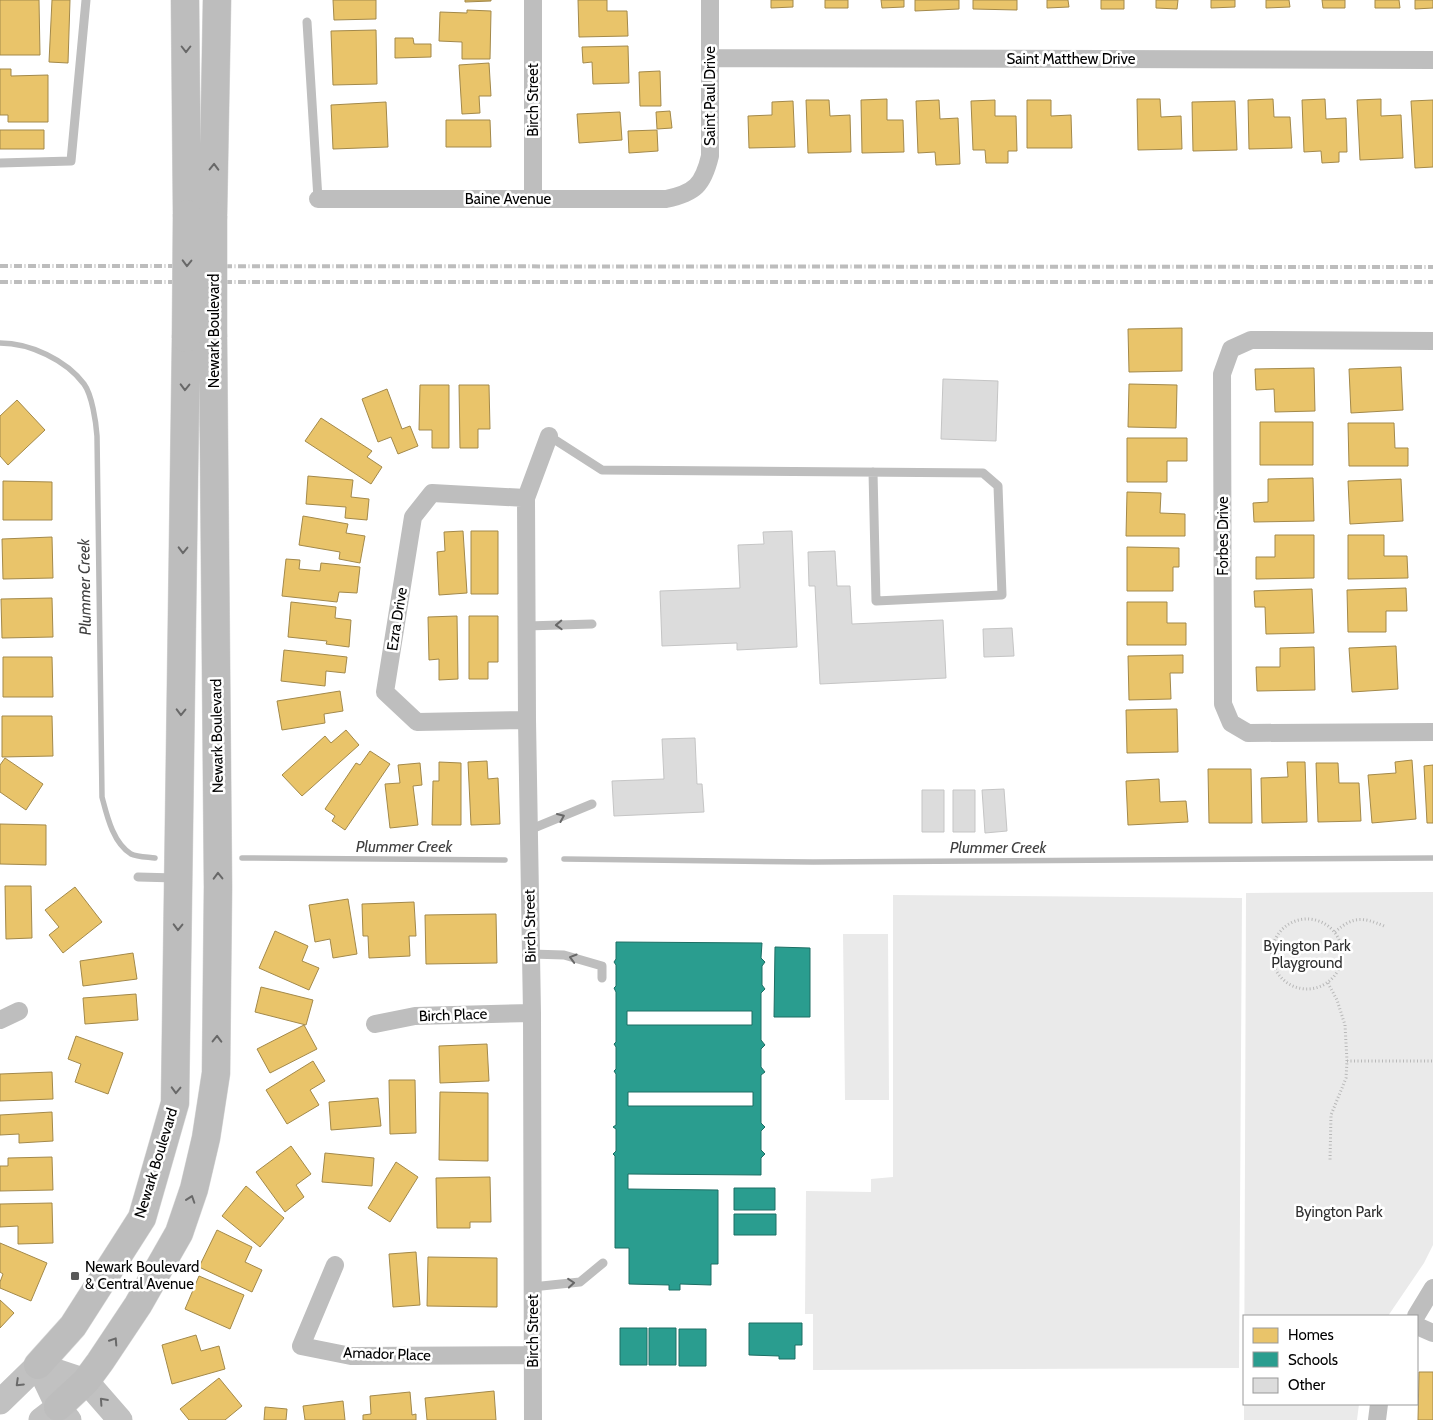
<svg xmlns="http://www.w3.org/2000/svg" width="1433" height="1420" viewBox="0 0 1433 1420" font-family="Cabin,sans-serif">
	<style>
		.green { fill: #eaeaea }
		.homes { fill: #e9c46a; stroke: #a3894a }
		.schools { fill: #2a9d8f; stroke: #1d6e64; fill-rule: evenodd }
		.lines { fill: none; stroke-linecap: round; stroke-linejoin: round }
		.stream { stroke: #bcbcbc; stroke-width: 5.5 }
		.building { fill: #dcdcdc; stroke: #c5c5c5 }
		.primary-casing { stroke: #dbdbdb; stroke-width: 29 }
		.path { stroke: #b8b8b8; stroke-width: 3; stroke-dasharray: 1 2.5; stroke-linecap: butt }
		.lane { stroke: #bebebe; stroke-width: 9 }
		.street { stroke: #bebebe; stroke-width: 18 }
		.secondary { stroke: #c1c1c1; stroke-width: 25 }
		.primary { stroke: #bdbdbd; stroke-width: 28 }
		.rail { stroke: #bdbdbd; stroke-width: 4; stroke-dasharray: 8 2.5 1 2.5; stroke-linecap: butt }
		.primary-bridge-casing { stroke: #dbdbdb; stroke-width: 29; stroke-linecap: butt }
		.primary-bridge { stroke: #bdbdbd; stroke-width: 28 }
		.oneway { stroke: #686868 }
		.oneway2 { stroke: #6a6a6a }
		.poi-dot { fill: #595959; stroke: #fff; stroke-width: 2 }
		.labels { text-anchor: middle; stroke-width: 5; stroke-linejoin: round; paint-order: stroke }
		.street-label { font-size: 15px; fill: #000; stroke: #fff }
		.park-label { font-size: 15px; fill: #2f2f2f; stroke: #fff }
		.poi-label { font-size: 15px; fill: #000; stroke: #fff; text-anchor: start }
		.water-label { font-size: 16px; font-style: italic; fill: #404040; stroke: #fff }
	</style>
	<rect width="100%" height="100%" fill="#fff"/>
	<!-- green -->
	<path class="green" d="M1433 892V1245L1424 1263 1388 1316H1244V1404H1359L1357 1420H1244L1246 893Z
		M893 895 1242 898 1239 1368 813 1370V1314H805L806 1191 871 1192V1179L893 1177Z
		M843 934H888L889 1100H845Z"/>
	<!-- homes -->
	<path class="homes" d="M0 0H39L40 55H0Z
		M52 0H70L68 63 49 62Z
		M333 0H376V19L334 20Z
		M465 0H491V1L465 2Z
		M578 0H607V11H627L628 36 579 37Z
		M771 0H793V7L771 8Z
		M825 0H848V8H825Z
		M881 0H904V7L882 8Z
		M915 0H959V9L915 11Z
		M973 0H1017V10L973 9Z
		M1047 0H1068L1069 7 1047 8Z
		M1101 0H1124V9H1101Z
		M1156 0H1178L1177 9 1156 8Z
		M1211 0H1235V7L1211 8Z
		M1266 0H1289L1290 7 1266 8Z
		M1322 0H1345V8H1323Z
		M1375 0H1399L1400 8H1375Z
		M1415 0H1433V8L1415 9Z
		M467 10 491 11 490 59H462V42L439 41 440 12 467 13Z
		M376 30 377 84 333 85 331 31Z
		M395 38H413L414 44H431V57L395 58Z
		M628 46 629 83 593 84 592 62 583 63 582 47Z
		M489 63 491 96H479L480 113 462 114 459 65Z
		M0 69H11V76L48 75V122H8V115H0Z
		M660 71 661 106H640L639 72Z
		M887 99V120H903L904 152 862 153 861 100Z
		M1137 99H1160L1161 117 1181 116 1182 149 1138 150Z
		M1273 99 1274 117H1290L1292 148 1249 149 1248 100Z
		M1325 99 1326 119 1346 118 1347 152H1339V162L1322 163 1321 151 1304 152 1302 100Z
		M1381 99V116L1401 115 1403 158 1360 160 1357 100Z
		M806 100H829L830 116 850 115 851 152 808 153Z
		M939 100 940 119 958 118 960 164 936 165 935 152 918 153 916 101Z
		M995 100V116H1016L1017 151H1008V163H986L985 150H973L971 101Z
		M1027 100H1051V116L1071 115 1072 148H1027Z
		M1433 100V167L1415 168 1411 101Z
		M793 101 795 147 749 148 748 116 772 115V102Z
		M1235 101 1237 150 1193 151 1192 102Z
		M386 102 388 147 333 149 331 105Z
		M670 111 672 128 657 129 656 112Z
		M620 112 622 140 579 143 577 114Z
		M446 120H490L491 147H446Z
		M0 130H44V149H0Z
		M657 130 658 151 629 153 628 131Z
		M1182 328V371L1129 372 1128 329Z
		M1401 367 1403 410 1351 413 1349 369Z
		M1314 368 1315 411 1275 412 1274 389 1256 390 1255 369Z
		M1129 384 1177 385 1176 428 1128 427Z
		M420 385H449V448H432V430H419Z
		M459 385H489L490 429H478V448H460Z
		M387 389 402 429 410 426 418 446 398 454 391 437 378 442 362 399Z
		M17 400 45 430 8 465 0 456V416Z
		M321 418 372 451 367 457 382 467 371 484 305 441Z
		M1260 422H1313V465H1260Z
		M1348 423H1394L1395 448H1408V466H1349Z
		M1127 438H1187V461H1167V482H1127Z
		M308 476 353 480 351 497 369 499 367 520 345 518 346 507 306 504Z
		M1313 478 1314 521 1254 522 1253 503 1268 502V479Z
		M1401 479 1403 521 1350 524 1348 481Z
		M3 481 52 482V520H3Z
		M1127 492 1161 493 1160 513 1185 514V536H1126Z
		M303 516 348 524 346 533 365 536 360 563 339 559 340 552 299 545Z
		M463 531 467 593 439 595 437 552 445 551 444 532Z
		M471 531H498V594H471Z
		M1275 535H1314V578L1256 579V557H1275Z
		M1348 535H1384V556H1407L1408 578 1348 579Z
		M52 537 53 578 3 579 2 539Z
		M1127 547 1179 548V567H1173V591H1127Z
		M286 559 300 560 299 569 320 571 321 563 360 567 357 593 339 592 337 602 282 596Z
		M1406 588 1407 611H1386V632H1348L1347 590Z
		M1312 589 1314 633 1266 634 1265 607H1255L1254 591Z
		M52 598 53 637 2 638 1 599Z
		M291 602 336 607 335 618 351 620 349 647 326 644 327 641 288 637Z
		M1127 602H1167V623H1186V645H1127Z
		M457 616 458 679 439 680V659L429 660 428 617Z
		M469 616H498V662H488V679H469Z
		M1396 646 1398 689 1352 692 1349 648Z
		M1314 647 1315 690 1257 691 1256 667H1280V648Z
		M284 650 347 657 345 673 326 671 325 686 281 681Z
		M1183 655V673H1170L1171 699 1129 700 1128 656Z
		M3 657H52L53 697H3Z
		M340 691 343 711 324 714 325 723 282 730 277 701Z
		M1177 709 1178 752 1127 753 1126 710Z
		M2 716H52L53 756 2 757Z
		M346 730 359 745 302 796 282 775 325 736 331 743Z
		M370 751 390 764 345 830 332 821 335 816 325 809 356 763 360 765Z
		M5 758 43 784 26 810 0 792V765Z
		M1412 760 1416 819 1372 823 1368 775 1396 773 1395 762Z
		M487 761 488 779 498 778 500 824 471 825 468 762Z
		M439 762 461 763V825H432L433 781H439Z
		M1287 762H1305L1307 822 1262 823 1261 778 1288 777Z
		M420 763 422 785 413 786 418 825 390 828 385 784 400 783 398 765Z
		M1316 763H1338L1339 783H1359L1361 821 1318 822Z
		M1433 765V823H1427L1424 766Z
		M1208 769H1251L1252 823H1209Z
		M1159 779 1160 802 1186 801 1188 822 1128 825 1126 781Z
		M0 824 46 825V865L0 864Z
		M5 886H31L32 938 6 939Z
		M75 887 102 922 63 953 49 935 59 927 45 910Z
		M348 899 357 954 333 958 330 939 315 942 309 905Z
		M414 902 416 936H409L410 956 369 958 368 936H363L362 904Z
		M496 914 497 963 426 964 425 915Z
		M275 931 308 946 302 961 319 968 309 990 259 968Z
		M133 953 137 979 83 986 80 961Z
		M261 987 313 1000 306 1025 255 1012Z
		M136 994 138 1020 85 1024 83 998Z
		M304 1025 317 1049 270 1073 257 1049Z
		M76 1036 123 1053 108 1094 75 1082 81 1064 68 1059Z
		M487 1044 489 1081 440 1083 439 1046Z
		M313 1061 325 1081 310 1090 319 1105 287 1124 266 1090Z
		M52 1072 53 1099 0 1101V1074Z
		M389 1080H415L416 1133 390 1134Z
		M440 1092 488 1093V1161L439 1160Z
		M378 1098 381 1126 331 1130 329 1102Z
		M52 1112 53 1141 19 1143V1134L0 1135V1115Z
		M291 1146 311 1174 296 1185 304 1197 285 1212 256 1172Z
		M325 1153 374 1158 372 1186 322 1182Z
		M52 1157 53 1190 0 1191V1166H8V1158Z
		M396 1162 418 1177 390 1222 368 1208Z
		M490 1177 491 1222H470V1228H437L436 1178Z
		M246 1186 284 1218 260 1247 222 1216Z
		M52 1203 53 1243 18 1244V1226L0 1227V1204Z
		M217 1230 252 1247 245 1262 262 1270 252 1292 199 1267Z
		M0 1243 47 1263 31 1301 0 1288V1282L3 1274 0 1272Z
		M416 1252 420 1305 393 1307 389 1254Z
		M428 1257 497 1258V1307L427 1306Z
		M199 1276 244 1295 230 1329 185 1309Z
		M0 1300 14 1313 0 1328Z
		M196 1335 201 1351 219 1346 225 1369 172 1384 162 1345Z
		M1419 1372H1433V1420H1418Z
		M219 1378 242 1406 225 1420H189L180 1409Z
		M494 1391 496 1420H427L425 1398Z
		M410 1392 412 1415 416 1414V1420H363V1415L371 1414 370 1396Z
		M343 1401 345 1420H305L303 1406Z
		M265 1407 287 1409 286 1420H264Z"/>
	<!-- schools -->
	<path class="schools" d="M616 942 762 943 761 958 765 962 762 966V985L765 989 761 993V1040L765 1045 761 1049V1067L765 1072 761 1075V1123L765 1127 761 1131V1150L765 1154 761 1158V1175L628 1174V1189L718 1190V1264H711V1285L680 1284V1290H669V1285L629 1284V1248H615V1156L613 1154 616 1151V1129L613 1127 616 1125V1074L614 1071 616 1069V1047L614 1044 616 1042V992L614 988 616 986V965L614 962 616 959ZM627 1011H752V1025H627ZM628 1092H753V1106H628Z
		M775 947 810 948V1017H774Z
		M734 1188H775V1210H734Z
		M734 1214H776V1235H734Z
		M749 1323H802V1345H795V1359H779V1356L749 1355Z
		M620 1328H647V1365H620Z
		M649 1328H676V1365H649Z
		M679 1329H706V1366H679Z"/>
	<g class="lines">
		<!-- stream -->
		<path class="stream" d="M0 343C30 343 66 360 84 384 92 395 96 422 97 436L102 797C107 816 113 843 131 854 137 857 148 857 155 858
			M242 858 505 860
			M564 859 813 862 1433 858"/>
	</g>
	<!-- building -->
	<path class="building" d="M943 379 998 381 996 441 941 439Z
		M792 531 797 647 737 650V643L662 646 660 591 740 588 738 545 764 544 763 532Z
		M835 551 837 586H850L852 624 943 620 946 678 820 684 815 586H809L808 552Z
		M1012 628 1014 656 984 657 983 629Z
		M695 738 697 784H702L704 812 614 816 612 781 664 779 662 739Z
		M1004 789 1007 831 985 833 982 790Z
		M922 790H944V832H922Z
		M953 790H975V832H953Z"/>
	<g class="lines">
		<!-- primary casing -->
		<g class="primary-casing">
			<path id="primary" d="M185 0 187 214
				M213 216 217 0
				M38 1365 73 1326 142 1218 175 1103 186 338
				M58 1407 86 1381 100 1362 138 1305 179 1233 194 1189 206 1138 216 1073 218 887 213 337"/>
		</g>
		<!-- path -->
		<path class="path" d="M1272 954a35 35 0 1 1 70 0a35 35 0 1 1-70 0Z
			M1335 932C1353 916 1363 917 1384 926
			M1328 983 1337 1000 1345 1025 1347 1061 1346 1078 1331 1115 1330 1160
			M1347 1061H1433"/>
		<!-- lane -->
		<path class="lane" d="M307 22 318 199
			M0 163 71 161 86 0
			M549 436 602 470 983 473 998 486 1002 595 876 601 873 472
			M527 626 592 624
			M529 830 592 804
			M138 877 176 878
			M531 954 564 955 602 966V978
			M532 1287 580 1282 603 1263"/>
		<!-- street -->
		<path class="street" d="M710 58 1433 60
			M318 199H666C695 193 703 185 710 156V0
			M533 199V0
			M1433 341 1251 340 1231 349 1222 374 1223 704 1231 723 1248 733 1433 732
			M526 498 432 493 413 517 385 692 417 722 527 720
			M0 1020 19 1011
			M375 1024 415 1016 532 1013
			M335 1265 301 1346 351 1356 533 1355
			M1416 1316 1433 1288
			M1417 1326 1433 1333
			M533 1420 532 1013 527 720 526 498 549 436
			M1377 1420 1379 1404"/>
		<!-- secondary -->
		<path class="secondary" d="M38 1365 86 1381 120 1420
			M38 1365 58 1407 69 1420
			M0 1402 38 1365
			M41 1420 58 1407"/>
		<!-- primary -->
		<use href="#primary" class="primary"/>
		<!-- rail -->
		<path class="rail" d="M0 266 1433 267
			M0 282H1433"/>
		<!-- primary-bridge casing -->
		<g class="primary-bridge-casing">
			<path id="primary-bridge" d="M213 216V337
				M186 338 187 214"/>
		</g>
		<!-- primary-bridge -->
		<use href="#primary-bridge" class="primary-bridge"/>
	</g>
	<!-- one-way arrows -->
	<defs><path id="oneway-chevron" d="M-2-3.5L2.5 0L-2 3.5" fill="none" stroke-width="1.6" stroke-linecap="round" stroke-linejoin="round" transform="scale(1.25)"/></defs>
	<g class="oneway">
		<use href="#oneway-chevron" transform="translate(186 49) rotate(90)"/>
		<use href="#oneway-chevron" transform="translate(214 167) rotate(-89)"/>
		<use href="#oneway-chevron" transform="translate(187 263) rotate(91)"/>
		<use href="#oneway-chevron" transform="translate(185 387) rotate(91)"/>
		<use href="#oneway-chevron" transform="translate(183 550) rotate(91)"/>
		<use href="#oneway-chevron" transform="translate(559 625) rotate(178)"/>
		<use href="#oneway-chevron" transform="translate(181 712) rotate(91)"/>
		<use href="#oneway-chevron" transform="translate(561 817) rotate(-23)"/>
		<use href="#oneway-chevron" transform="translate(218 876) rotate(-91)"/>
		<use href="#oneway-chevron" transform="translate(178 927) rotate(91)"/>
		<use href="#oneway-chevron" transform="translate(573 958) rotate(-164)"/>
		<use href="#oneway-chevron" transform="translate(217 1039) rotate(-89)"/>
		<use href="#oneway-chevron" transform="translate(176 1090) rotate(92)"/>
		<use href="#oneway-chevron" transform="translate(191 1199) rotate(-71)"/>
		<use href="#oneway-chevron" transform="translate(571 1283) rotate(-5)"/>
		<use href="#oneway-chevron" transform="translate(114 1341) rotate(-57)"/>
	</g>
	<g class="oneway2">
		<use href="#oneway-chevron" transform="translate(19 1383) rotate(136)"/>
		<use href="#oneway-chevron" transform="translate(103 1401) rotate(-132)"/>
	</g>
	<!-- markers -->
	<rect class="poi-dot" x="70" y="1271" width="10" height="10" rx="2.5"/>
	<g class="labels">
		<!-- street labels -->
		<g class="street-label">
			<text x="1071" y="64">Saint Matthew Drive</text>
			<text transform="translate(710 96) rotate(-90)" y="5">Saint Paul Drive</text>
			<text transform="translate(533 100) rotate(-90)" y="5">Birch Street</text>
			<text x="508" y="204">Baine Avenue</text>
			<text transform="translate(214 331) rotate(-90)" y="5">Newark Boulevard</text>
			<text transform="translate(1223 536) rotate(-90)" y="5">Forbes Drive</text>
			<text transform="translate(397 619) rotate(-81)" y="5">Ezra Drive</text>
			<text transform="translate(217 736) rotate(-91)" y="5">Newark Boulevard</text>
			<text transform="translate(530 926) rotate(-91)" y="5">Birch Street</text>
			<text transform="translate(453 1015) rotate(-2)" y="5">Birch Place</text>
			<text transform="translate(156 1163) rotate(-73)" y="5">Newark Boulevard</text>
			<text transform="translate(533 1331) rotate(-90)" y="5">Birch Street</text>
			<text transform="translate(387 1354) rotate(2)" y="5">Amador Place</text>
		</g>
		<!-- park labels -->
		<g class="park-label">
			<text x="1307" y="951">Byington Park<tspan x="1307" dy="17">Playground</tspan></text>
			<text x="1339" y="1217">Byington Park</text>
		</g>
		<!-- poi labels -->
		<g class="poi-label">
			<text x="85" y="1272">Newark Boulevard<tspan x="85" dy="17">&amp; Central Avenue</tspan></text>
		</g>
		<!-- water labels -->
		<g class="water-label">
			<text transform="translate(84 587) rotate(-91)" y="6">Plummer Creek</text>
			<text x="404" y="852">Plummer Creek</text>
			<text x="998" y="853">Plummer Creek</text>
		</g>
	</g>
	<!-- legend -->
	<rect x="1243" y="1315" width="175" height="90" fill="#ffffff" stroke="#999999"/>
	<rect x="1253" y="1328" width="25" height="15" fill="#e9c46a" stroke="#999999"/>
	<text x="1288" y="1340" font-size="15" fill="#000000">Homes</text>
	<rect x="1253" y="1352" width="25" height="15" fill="#2a9d8f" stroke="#999999"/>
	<text x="1288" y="1365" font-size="15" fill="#000000">Schools</text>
	<rect x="1253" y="1378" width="25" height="15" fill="#dcdcdc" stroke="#999999"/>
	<text x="1288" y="1390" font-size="15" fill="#000000">Other</text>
</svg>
